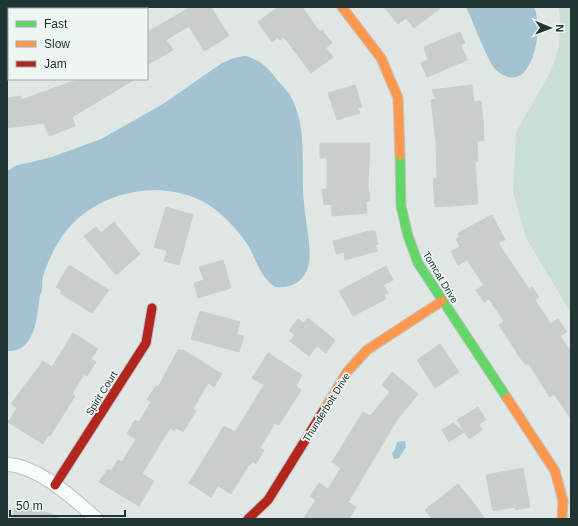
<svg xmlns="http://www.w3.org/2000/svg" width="578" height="526" viewBox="0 0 578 526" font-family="Arial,sans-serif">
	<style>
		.green { fill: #cbded4 }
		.water { fill: #a4c3d0 }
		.building { fill: #c9cecd; stroke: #c9cfcd }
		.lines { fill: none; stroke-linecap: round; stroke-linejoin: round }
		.street-casing { stroke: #bdc3c1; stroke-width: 15 }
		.fast-casing { stroke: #bdc3c2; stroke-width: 11 }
		.slow-casing { stroke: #bdc3c2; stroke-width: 11 }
		.jam-casing { stroke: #bdc3c2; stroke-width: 11 }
		.street { stroke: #fafbfb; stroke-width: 13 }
		.fast { stroke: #63d668; stroke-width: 9 }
		.slow { stroke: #ff974d; stroke-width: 9 }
		.jam { stroke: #b3261e; stroke-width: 9 }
		.labels { text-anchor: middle; stroke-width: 3.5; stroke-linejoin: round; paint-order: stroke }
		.street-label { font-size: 10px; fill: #213634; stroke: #eef5f3 }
	</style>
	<rect width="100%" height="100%" fill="#e0e6e4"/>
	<!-- green -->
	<path class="green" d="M558 7H571V313L526 238 513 192 516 132 550 73 559 47 560 17Z"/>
	<!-- water -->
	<path class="water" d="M466 7H534C545 31 530 102 495 69 488 62 472 19 466 7Z
		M245 56C261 60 269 69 278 81 282 86 287 90 290 95 309 129 300 167 304 203 305 220 313 252 308 267 304 282 290 289 275 287 261 278 257 262 249 247 243 237 234 227 226 219 181 171 92 186 59 241 53 251 46 265 43 277 41 284 44 289 40 295 37 315 36 353 7 351V171L15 166 52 157 101 139 163 104 222 63 234 58Z
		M405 441 406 447 399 458 394 459 392 453 395 449 397 442Z"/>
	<!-- building -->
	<path class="building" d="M191 7H211L229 36 204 51 189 26 166 40 173 50 147 65V32Z
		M278 7H302L320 32 322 30 332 43 326 48 333 57 311 73 284 37 280 40 278 37 272 42 258 22Z
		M384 7H442L414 28 406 18 398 24Z
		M460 32 465 43 461 45 467 60 427 77 421 63 428 60 424 47Z
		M79 79H135L72 117 75 126 49 136 44 123 7 128V98L21 96V100Z
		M355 85 362 107 358 108 360 113 337 120 328 93Z
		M472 85 474 102 481 101 483 120 484 141H477L478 161H475L478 204 435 207 433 179 437 178 436 142 431 100 436 99 432 90Z
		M320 143H370L368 185 370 201H366L367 213 332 216 331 204 324 205 322 189H327V158H320Z
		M166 207 193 215 179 265 164 261 167 251 154 247Z
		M492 215 505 240 498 243 529 289 532 287 539 297 535 300 551 324 558 319 567 332 560 336 571 352V419L554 394 550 397 529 364 527 365 523 362 499 325 504 321 489 299 484 302 476 290 484 285 467 260 458 265 451 251 460 247 456 239 460 237 458 233Z
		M114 222 140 254 116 275 84 236 96 227 101 233Z
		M369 231H375L378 244 375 245 378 251 345 260 344 252 336 254 333 241Z
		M223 260 231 288 198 298 194 283 204 280 199 267Z
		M69 265 109 290 92 313 60 293 62 291 56 287Z
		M386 266 393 280 383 285 388 293 384 294 386 299 353 316 339 291Z
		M200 311 240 322 237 334 244 336 239 352 191 339Z
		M308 318 335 340 326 353 317 346 309 356 290 341 295 335 289 331 298 319 304 323Z
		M73 333 98 349 91 359 96 362 87 376 84 374 72 394 75 396 50 436 48 435 43 444 8 422 17 408 11 404 43 361 52 367Z
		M440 344 459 372 435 388 417 360Z
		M178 350H183L222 374 214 387 208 383 193 409 196 411 183 432 176 428 174 431 170 428 142 474 154 481 139 506 99 482 108 469 111 471 118 460 122 462 136 439 127 434 135 420 139 422 151 402 147 399 156 386 158 387Z
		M268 353 302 375 296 386 301 390 279 425 275 423 260 448 264 450 256 464 253 462 248 466 231 494 218 486 211 497 189 483 224 426 235 432 264 385 252 378Z
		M392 372 418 394 397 420 348 502 356 507 349 519H303L316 500 310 496 319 483 328 489 341 468 332 462 363 412 370 416 390 392 382 385Z
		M478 407 486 420 479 424 482 430 469 439 457 420Z
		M453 423 464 432 449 442 442 430Z
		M523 468 530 507 516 510 515 507 493 511 486 475Z
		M458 484 476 506 485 519H432L425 510Z
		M16 505 24 508 25 506 58 516V519H11Z"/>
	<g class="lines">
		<!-- street casing -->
		<g class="street-casing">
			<path id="street" d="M126 9 130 7
				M7 68 9 67
				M7 464C42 468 71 497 97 519"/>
		</g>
		<!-- fast casing -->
		<g class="fast-casing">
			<path id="fast" d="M400 155 401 206 408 236 418 263 507 398"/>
		</g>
		<!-- slow casing -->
		<g class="slow-casing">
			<path id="slow" d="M342 7 381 58 398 98 400 155
				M507 398 555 471 563 501 562 519
				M324 410 347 372 367 350 442 301"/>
		</g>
		<!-- jam casing -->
		<g class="jam-casing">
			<path id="jam" d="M55 485 146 343 152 308
				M248 519 268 500 324 410"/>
		</g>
		<!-- street -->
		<use href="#street" class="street"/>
		<!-- fast -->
		<use href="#fast" class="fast"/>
		<!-- slow -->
		<use href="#slow" class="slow"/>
		<!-- jam -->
		<use href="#jam" class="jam"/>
	</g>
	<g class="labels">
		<!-- street labels -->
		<g class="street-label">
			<text transform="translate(441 277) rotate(59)" y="4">Tomcat Drive</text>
			<text transform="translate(101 393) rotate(-58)" y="4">Spirit Court</text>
			<text transform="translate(326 407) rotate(-58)" y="4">Thunderbolt Drive</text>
		</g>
	</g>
	<!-- border -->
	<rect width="578" height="526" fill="none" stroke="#213634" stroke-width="16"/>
	<!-- legend -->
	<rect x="8" y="8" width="140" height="72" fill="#eef5f3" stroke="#9ca9a7"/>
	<rect x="16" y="21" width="20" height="6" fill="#63d668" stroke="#9ca9a7"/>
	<text x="44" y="28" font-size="12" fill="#213634">Fast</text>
	<rect x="16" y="41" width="20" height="6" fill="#ff974d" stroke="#9ca9a7"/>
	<text x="44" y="48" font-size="12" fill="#213634">Slow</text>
	<rect x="16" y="61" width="20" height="6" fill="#b3261e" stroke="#9ca9a7"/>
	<text x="44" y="68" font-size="12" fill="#213634">Jam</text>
	<!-- north arrow -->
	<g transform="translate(550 28) rotate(91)" stroke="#eef5f3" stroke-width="3" paint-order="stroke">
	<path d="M0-3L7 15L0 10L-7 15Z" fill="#213634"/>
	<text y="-6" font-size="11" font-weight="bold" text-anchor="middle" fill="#213634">N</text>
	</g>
	<!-- scale -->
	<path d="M10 510v6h115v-6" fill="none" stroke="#213634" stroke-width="2"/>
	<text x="16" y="510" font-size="12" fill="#213634" stroke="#eef5f3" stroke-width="3" paint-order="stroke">50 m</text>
</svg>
